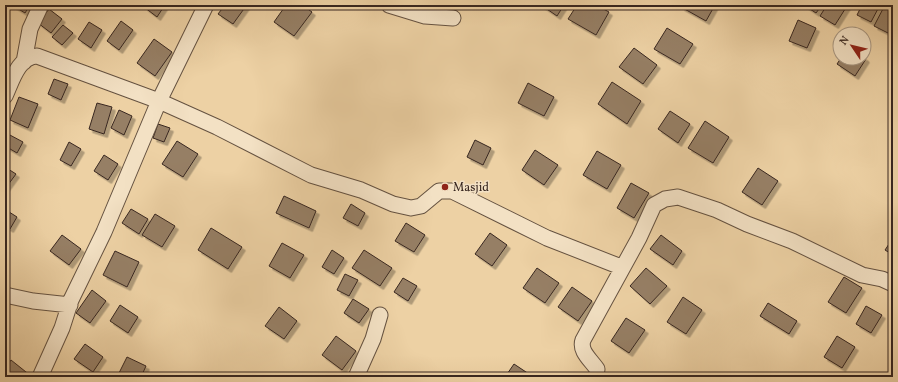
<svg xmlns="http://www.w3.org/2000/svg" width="898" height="382" viewBox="0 0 898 382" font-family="Vollkorn,serif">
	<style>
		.building { fill: #967f65; stroke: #382720; filter: url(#shadow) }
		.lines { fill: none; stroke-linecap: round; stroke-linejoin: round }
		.minor-casing { stroke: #655241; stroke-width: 17 }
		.minor { stroke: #f3e1c4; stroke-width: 15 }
		.poi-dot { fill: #8f2418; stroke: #f3e1c4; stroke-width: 1.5 }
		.labels { text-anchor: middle; stroke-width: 3; stroke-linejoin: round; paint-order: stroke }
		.poi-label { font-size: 12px; fill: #382720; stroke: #f3e1c4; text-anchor: start }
	</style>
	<defs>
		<filter id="shadow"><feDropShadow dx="3.5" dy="3.5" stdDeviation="0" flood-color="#0004"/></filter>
	</defs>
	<rect width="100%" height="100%" fill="#edd1a4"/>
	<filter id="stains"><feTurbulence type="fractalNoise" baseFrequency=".005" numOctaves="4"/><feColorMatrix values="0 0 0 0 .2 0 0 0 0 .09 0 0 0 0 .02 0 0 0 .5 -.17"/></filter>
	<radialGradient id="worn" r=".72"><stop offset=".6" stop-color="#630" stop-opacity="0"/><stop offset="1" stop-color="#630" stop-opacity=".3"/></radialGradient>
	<!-- building -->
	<path class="building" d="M12 5H30L25 13Z
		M145 5H165L157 17 144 7Z
		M225 5H244L246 6 233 24 218 14Z
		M286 5H302L312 12 294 36 274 22Z
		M541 5H564L557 16Z
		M577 5H596L609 12 596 35 568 19Z
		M682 5H715L706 21 681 7Z
		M804 5H822L816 13Z
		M827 5 847 6 835 25 820 16Z
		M862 5H880L871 22 857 15Z
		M885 5 893 6V24L888 33 874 26Z
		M49 9 62 19 51 33 38 23Z
		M798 20 816 28 807 48 789 41Z
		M121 21 133 30 119 50 107 41Z
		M89 22 102 30 91 48 78 39Z
		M63 25 73 33 62 45 52 37Z
		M667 28 693 44 680 64 654 49Z
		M154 39 172 52 155 76 137 63Z
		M634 48 657 65 643 84 619 67Z
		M864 57 866 59 855 76 837 64 841 58Z
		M54 79 68 84 61 100 48 94Z
		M612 82 641 101 627 124 598 104Z
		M528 83 554 97 544 116 518 103Z
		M19 97 38 104 28 128 10 120Z
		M97 103 112 107 104 134 89 129Z
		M119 110 132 116 124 135 111 128Z
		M670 111 690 124 678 143 658 129Z
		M705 121 729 137 713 163 688 148Z
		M158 124 170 128 164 142 153 138Z
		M8 134 23 142 17 153 5 146V139Z
		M475 140 491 148 483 165 467 157Z
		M177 141 198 154 183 177 162 164Z
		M69 142 81 149 71 166 60 160Z
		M535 150 558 165 544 185 522 170Z
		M597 151 621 165 607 189 583 175Z
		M104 155 118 164 108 180 94 171Z
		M5 167 16 174 5 189Z
		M758 168 778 181 762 205 742 192Z
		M631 183 649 193 634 218 617 208Z
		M284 196 316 211 309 228 276 213Z
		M351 204 365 213 358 226 343 218Z
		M131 209 148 219 139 234 122 223Z
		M6 210 17 217 10 229 5 226Z
		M155 214 175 226 162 247 142 235Z
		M406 223 425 235 414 252 395 241Z
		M211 228 242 247 228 269 198 250Z
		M490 233 507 245 492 266 475 254Z
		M62 235 81 249 69 265 50 251Z
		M661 235 682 251 673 265 650 249Z
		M893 238V255L885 250Z
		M282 243 304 255 290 278 269 266Z
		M332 250 344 258 334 274 322 267Z
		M364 250 392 268 380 286 352 268Z
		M115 251 139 262 127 287 103 275Z
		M537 268 559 283 545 303 523 288Z
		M646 268 667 286 650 304 630 286Z
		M345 274 358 280 349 296 337 290Z
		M844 277 862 288 846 313 828 302Z
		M403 278 417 286 408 301 394 292Z
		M572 287 592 301 578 321 558 307Z
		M92 290 106 301 90 323 76 313Z
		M683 297 702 310 686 334 667 322Z
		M353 299 369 309 359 323 344 313Z
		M768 303 797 321 789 334 760 316Z
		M120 305 138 317 128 333 110 321Z
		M866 306 882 315 871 333 856 324Z
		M279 307 297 321 284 339 265 326Z
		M626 318 645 330 629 353 611 341Z
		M336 336 356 351 342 370 322 355Z
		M837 336 855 347 842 368 824 357Z
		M85 344 103 357 93 372 74 359Z
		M127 357 146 366 141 377H117Z
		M11 360 31 376 29 377H5V368Z
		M514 364 529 374 527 377H505Z
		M815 373 822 377H812Z"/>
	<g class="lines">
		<!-- minor casing -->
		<g class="minor-casing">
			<path id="minor" d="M389 5 425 16 453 18
				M24 62 30 29 41 5
				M5 96C12 81 18 57 37 56L159 101 217 127 311 175 361 190 393 204 411 208 421 206 439 191H452L547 238 621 267
				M5 295 33 301 70 305
				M40 377 62 328 71 300 104 232 159 101 206 5
				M356 377 373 339 380 315
				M596 377 597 369C591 360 579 351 583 340L639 238 654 205 665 199 678 197 717 210 747 224 792 241 862 275 882 279 893 284"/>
		</g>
		<!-- minor -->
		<use href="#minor" class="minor"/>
	</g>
	<!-- markers -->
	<circle class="poi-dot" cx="445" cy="187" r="4"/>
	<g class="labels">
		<!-- poi labels -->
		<g class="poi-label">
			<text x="453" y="191">Masjid</text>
		</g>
	</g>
	<!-- margin -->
	<rect width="898" height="382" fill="none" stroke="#edd1a4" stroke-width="20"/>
	<rect x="6" y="6" width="886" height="370" fill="none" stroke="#382720" stroke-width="2"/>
	<rect x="10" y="10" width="878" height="362" fill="none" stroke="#382720"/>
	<!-- north arrow -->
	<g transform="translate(852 46) rotate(305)"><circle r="19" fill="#f3e1c4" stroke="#a89782"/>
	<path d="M0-3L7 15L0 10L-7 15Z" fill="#8f2418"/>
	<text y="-6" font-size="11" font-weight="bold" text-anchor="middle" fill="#382720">N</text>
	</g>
	<rect width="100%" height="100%" filter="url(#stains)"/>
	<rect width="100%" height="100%" fill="url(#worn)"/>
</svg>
